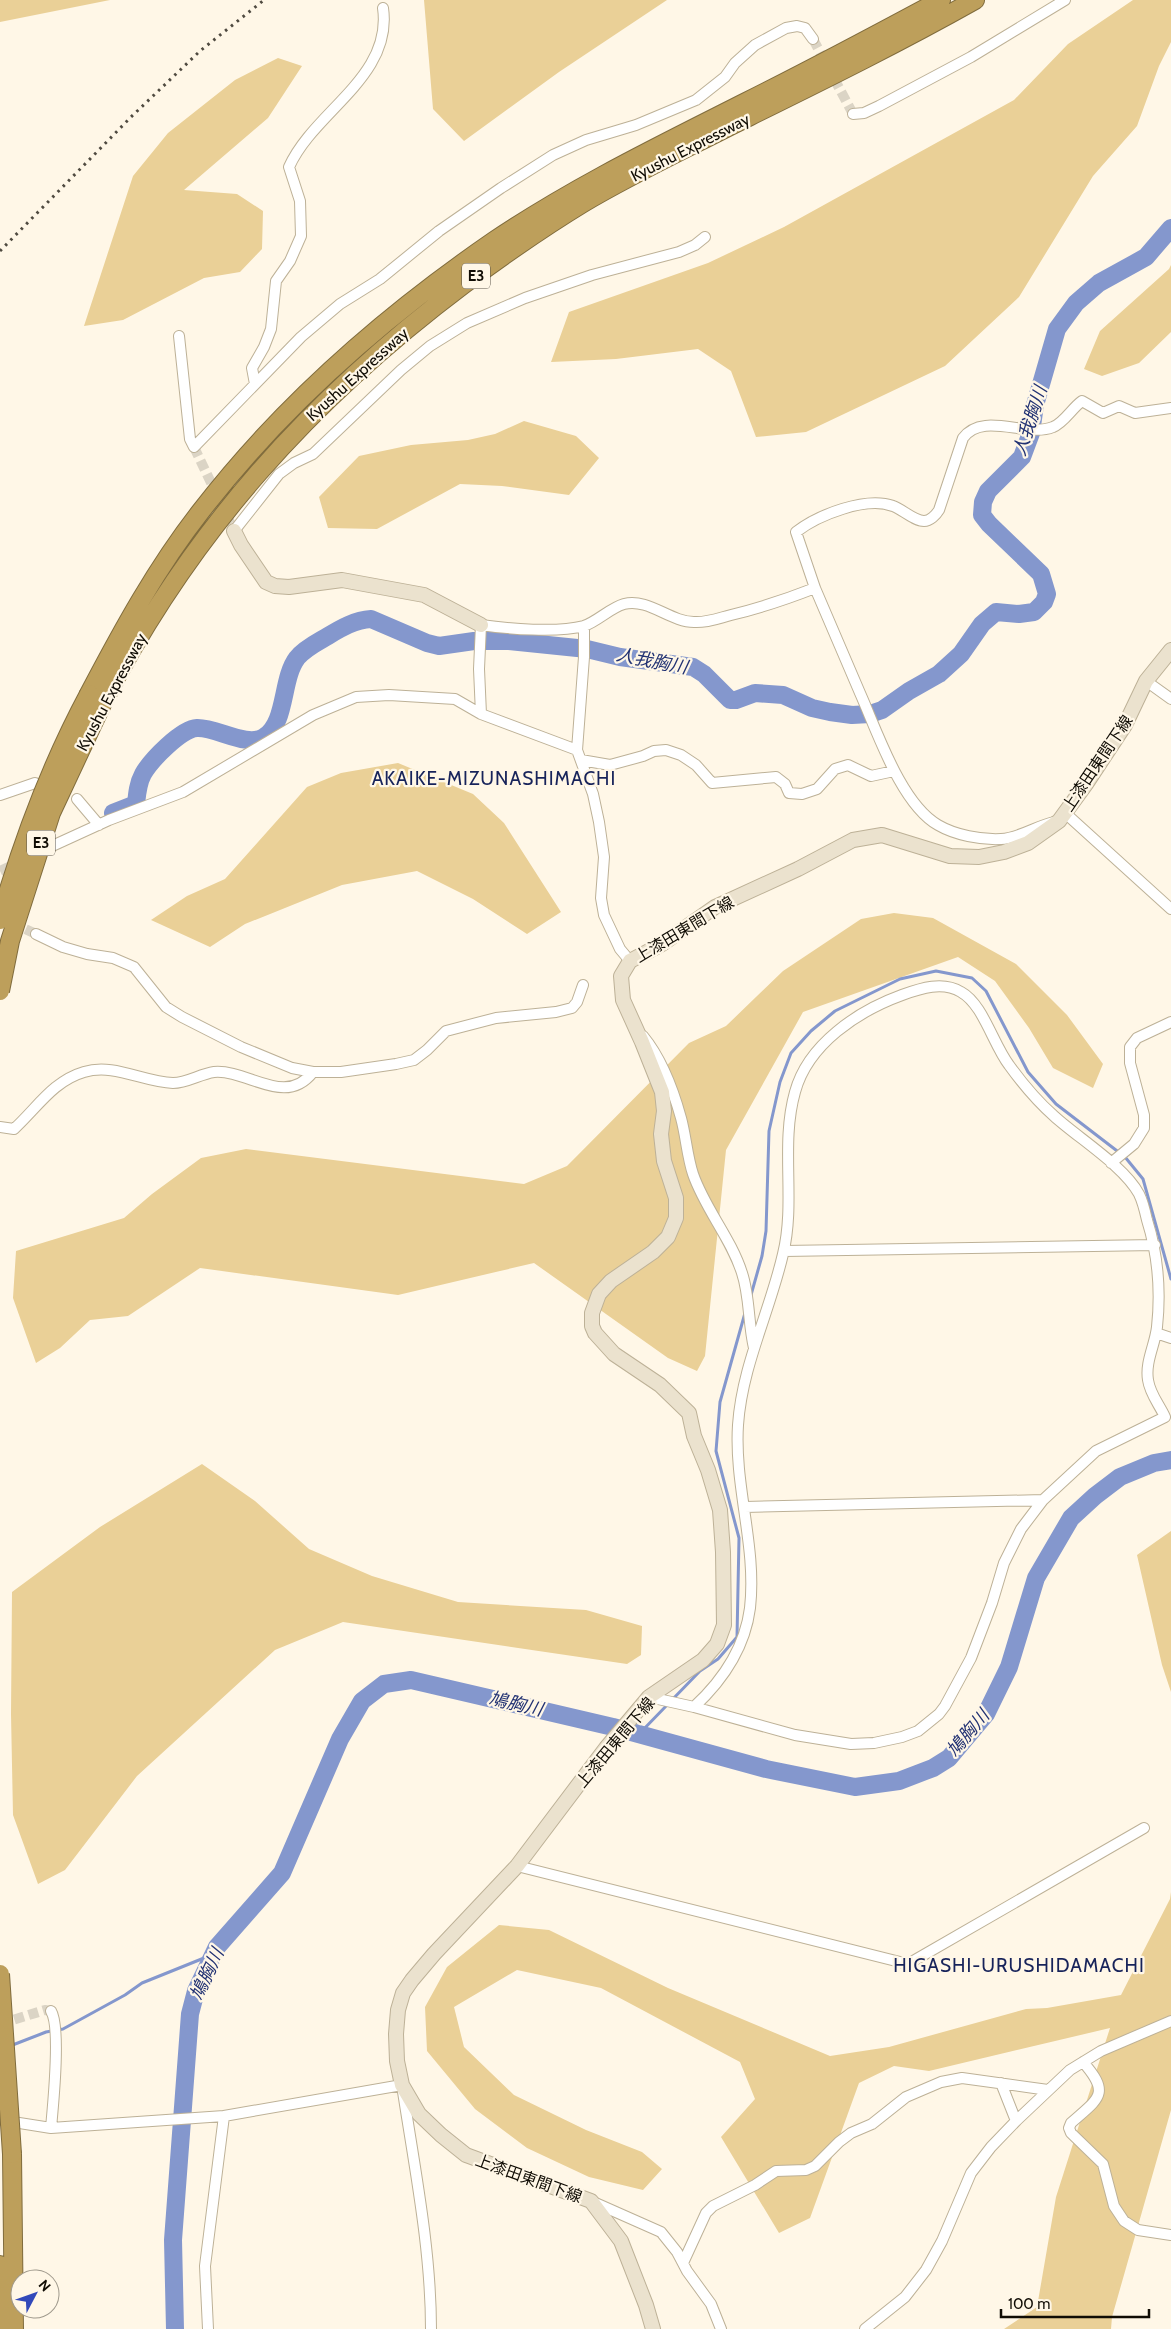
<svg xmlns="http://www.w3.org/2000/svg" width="1171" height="2329" viewBox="0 0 1171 2329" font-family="Cabin,'Noto Sans JP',sans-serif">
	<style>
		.green { fill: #ead097 }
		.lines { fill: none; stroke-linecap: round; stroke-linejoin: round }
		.stream { stroke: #8497cd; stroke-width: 3 }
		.river { stroke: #8497cd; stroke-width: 18 }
		.street-tunnel { stroke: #dbd4c5; stroke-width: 10; stroke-dasharray: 10 5; stroke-linecap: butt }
		.street-casing { stroke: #bdb197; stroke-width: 12 }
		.secondary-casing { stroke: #bdb197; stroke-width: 16 }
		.highway-casing { stroke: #806c3d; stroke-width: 20 }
		.street { stroke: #fff; stroke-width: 10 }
		.secondary { stroke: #ebe2ce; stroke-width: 14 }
		.highway { stroke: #bd9f5b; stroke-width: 18 }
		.rail { stroke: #4f4a40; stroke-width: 3; stroke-dasharray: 2.5 5; stroke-linecap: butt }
		.highway-bridge-casing { stroke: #806c3d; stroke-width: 20; stroke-linecap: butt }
		.highway-bridge { stroke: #bd9f5b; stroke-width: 18 }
		.labels { text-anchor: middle; stroke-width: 4.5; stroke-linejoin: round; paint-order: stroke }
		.shield { fill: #fff7e7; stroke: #585248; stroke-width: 1 }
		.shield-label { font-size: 15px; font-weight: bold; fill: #100c04 }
		.street-label { font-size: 16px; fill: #100c04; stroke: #fff7e7 }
		.water-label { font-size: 18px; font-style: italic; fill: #223273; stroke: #fff7e7 }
		.quarter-label { font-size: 19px; letter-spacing: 1px; fill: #17235a; stroke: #fff7e7 }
	</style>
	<rect width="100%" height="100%" fill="#fff7e7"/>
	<!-- green -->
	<path class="green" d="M0 0H110L0 22Z
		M424 0H667L559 72 464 141 433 109Z
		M1133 0H1171V42L1159 66 1137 126 1093 176 1019 297 945 366 806 432 756 437 731 371 698 349 616 359 551 362 569 312 708 263 784 227 1014 100 1068 44Z
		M278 58 302 66 268 118 184 190 237 194 263 211 262 249 240 272 204 278 123 320 84 326 133 176 168 133 235 80Z
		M1171 265V332L1139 363 1102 376 1084 369 1100 331 1169 269Z
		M524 421 576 436 599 458 569 495 502 486 460 484 377 529 328 528 319 497 359 456 411 445 468 440 495 434Z
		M398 763 473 794 504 823 561 912 527 934 473 899 417 871 342 885 245 924 210 947 151 920 187 896 225 879 307 787 341 773Z
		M894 913 933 918 1016 964 1067 1015 1103 1064 1093 1088 1053 1068 1029 1028 995 981 958 957 803 1012 726 1150 705 1356 697 1371 668 1358 534 1263 398 1295 200 1268 128 1316 90 1320 60 1348 36 1363 13 1298 16 1251 124 1218 152 1194 201 1158 246 1149 524 1184 567 1166 689 1043 726 1026 783 971 861 919Z
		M202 1464 255 1501 309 1549 372 1576 458 1602 586 1610 642 1626 641 1655 627 1664 343 1622 275 1650 137 1776 65 1870 38 1884 13 1815 11 1714 12 1592 100 1527Z
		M1171 1531V1692L1162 1665 1137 1555Z
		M1171 1892V2110L1112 2317 1111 2329H1004L1037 2307 1056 2197 1110 2028 929 2071 894 2066 859 2083 810 2218 779 2233 721 2137 755 2099 740 2062 601 1988 517 1970 454 2007 464 2047 514 2095 586 2130 642 2152 662 2169 643 2190 589 2177 527 2148 475 2109 427 2051 425 2007 447 1967 499 1925 549 1930 668 1988 830 2056 889 2047 1026 2009 1047 2008 1121 1995 1170 1899Z"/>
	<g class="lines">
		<!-- stream -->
		<path class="stream" d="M751 1295 762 1256 766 1231 769 1131 780 1082 791 1053 811 1031 835 1011 900 979 936 971 972 978 986 991 1028 1072 1056 1104 1125 1157 1143 1179 1171 1279
			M639 1734 700 1671 718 1659 737 1637 739 1538 716 1451 720 1402 745 1313
			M10 2046 46 2032 63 2029 125 1995 142 1983 214 1954"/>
		<!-- river -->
		<path class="river" d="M113 813 136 804C137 794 138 783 143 774 151 760 181 729 197 728 216 727 247 748 264 737 287 723 281 679 297 658 305 648 318 642 328 636 341 628 355 620 371 619L427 643 439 646 474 641H509L587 649 620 657 693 667 704 674 730 700H736L755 693 783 695 812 708 830 712 852 715 870 714 882 710 909 691 939 674 961 654 982 624 996 612 1019 614 1034 612 1044 602 1047 594 1041 574 989 524 982 515 983 502 988 491 1022 457 1031 433 1035 405 1057 329 1076 303 1099 283 1146 257 1171 228
			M175 2329 173 2240 190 2014 196 1991 217 1947 282 1873 340 1739 362 1701 384 1684 411 1680 613 1727 766 1769 855 1787 899 1781 933 1768 949 1758 986 1714 1009 1667 1036 1578 1071 1518 1095 1496 1120 1477 1154 1463 1171 1460"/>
		<!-- street-tunnel -->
		<path class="street-tunnel" d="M813 39 853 114
			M194 447 234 531
			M0 871 17 863
			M12 923 36 934
			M0 2024 45 2010 51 2011"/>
		<!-- street casing -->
		<g class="street-casing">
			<path id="street" d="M853 114 864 113 879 106 971 57 1065 0
				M179 336 190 439 194 447 301 337 340 304 380 279 439 231 501 188 553 155 586 140 636 125 696 100 725 77 735 63 755 45 786 28 797 26 805 28 813 39
				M255 384 252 368 264 347 271 329 276 281 290 261 301 236 300 201 289 167C314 111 393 77 383 8
				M234 531 279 474 294 463 313 454 401 370 430 346 467 323 525 298 592 275 679 252 695 245 705 237
				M815 588 796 532C818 515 866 496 893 506 902 509 914 521 924 521 930 521 936 515 939 510L963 438C983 411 1026 438 1053 427 1064 423 1072 408 1082 401L1103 413 1119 406 1135 413 1171 408
				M584 626V657L577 750 593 794 599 822 604 857 601 898 604 915 620 949 630 961
				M1146 681 1171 699
				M577 750 481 714 479 669 481 625C509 629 557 633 584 626 598 621 610 608 624 604 649 598 670 622 694 622 707 623 719 618 731 615 760 608 787 599 815 588 830 623 845 658 860 693 877 731 901 804 938 825 955 835 981 840 1001 839 1020 838 1036 826 1054 822
				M581 760 610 765 643 756 654 751 666 750 681 755 696 765 712 783 776 777 785 784 789 793 802 794 817 789 835 769 848 765 871 776 894 771
				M0 795 35 783
				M77 799 99 825
				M1064 812 1171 909
				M50 847 109 820 183 792 313 715 356 697 389 695 455 699 481 714
				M36 934 63 947 87 954 113 958 134 967 166 1007 182 1017 241 1047 292 1068 313 1072H341L396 1064 414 1060 427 1050 446 1031 496 1018 556 1012 572 1008 577 1002 583 985
				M643 1036C662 1059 673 1089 681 1118 686 1136 687 1156 693 1174 705 1209 731 1238 742 1273 750 1297 748 1323 754 1348
				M0 1127 14 1129C37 1108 53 1081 84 1072 114 1063 143 1082 173 1083 187 1083 200 1074 214 1072 248 1069 285 1108 313 1072
				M1111 1163 1134 1144 1144 1128V1115L1130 1063V1047L1137 1038 1171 1022
				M784 1251 1155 1245
				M1156 1333 1171 1338
				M745 1507 1043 1500
				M649 1697 694 1707 795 1735 851 1744 874 1743 902 1737 918 1731 939 1714 945 1706 971 1658 992 1603 1004 1563 1021 1529 1043 1500 1096 1451 1165 1417C1159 1404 1150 1394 1148 1380 1145 1362 1155 1345 1157 1327 1161 1290 1158 1255 1147 1220 1145 1211 1143 1202 1139 1194 1124 1166 1078 1138 1054 1116 1037 1101 1022 1083 1009 1065 993 1044 983 1004 961 992 943 981 921 988 902 995 858 1011 808 1044 795 1092 780 1145 796 1201 783 1254 770 1311 742 1366 738 1425 734 1486 757 1547 750 1608 745 1647 722 1681 694 1707
				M517 1866 908 1964 1144 1828
				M51 2011C61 2027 53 2106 51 2128
				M1083 2062C1111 2094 1099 2098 1071 2123L1069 2128 1071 2133 1103 2164 1114 2206 1124 2221 1138 2230 1171 2235
				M1001 2083 1016 2121
				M0 2120 51 2128 224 2116
				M591 2201 661 2232 677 2252 687 2271 711 2304 721 2329
				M683 2263 706 2213 713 2206 755 2185 776 2171 806 2170 815 2166 839 2142 851 2133 872 2124 906 2097 941 2082 962 2078 1048 2090
				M208 2329 205 2266 224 2116 402 2085C414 2165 431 2248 431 2329
				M865 2329 905 2297 926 2270 942 2241 971 2173 991 2147 1016 2121 1070 2070 1101 2051 1171 2021"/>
		</g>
		<!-- secondary casing -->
		<g class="secondary-casing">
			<path id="secondary" d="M234 531 241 545 266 582 275 586 289 587 342 580 424 595 481 625
				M653 2329 646 2305 621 2241 591 2201 466 2155 441 2135 419 2114 402 2085 397 2061 396 2034 398 2010 403 1993 412 1980 434 1954 517 1866 606 1748 649 1697 703 1660 717 1644 724 1625 723 1552 720 1510 708 1470 694 1436 689 1413 660 1385 614 1354 595 1333 592 1326V1313L599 1294 611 1281 653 1252 668 1237 676 1218V1198L664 1161 661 1134 664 1111 662 1092 642 1042 623 1000 621 976 630 961 662 944 715 907 798 869 853 840 882 835 950 856 979 857 1004 852 1028 843 1059 821 1086 784 1125 725 1146 681 1171 650"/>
		</g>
		<!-- highway casing -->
		<g class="highway-casing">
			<path id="highway" d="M89 694C122 631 157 567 201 511 282 406 385 316 494 241 574 187 661 145 746 102 812 69 876 35 941 0
				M103 702C191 531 311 399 464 284 502 256 542 228 583 203 630 175 681 151 730 126 813 85 895 45 975 0
				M12 2154 14 2329
				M0 2265V2327"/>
		</g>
		<!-- street -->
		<use href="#street" class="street"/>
		<!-- secondary -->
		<use href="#secondary" class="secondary"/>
		<!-- highway -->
		<use href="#highway" class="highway"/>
		<!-- rail -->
		<path class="rail" d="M0 251 131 117 200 51 264 0"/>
		<!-- highway-bridge casing -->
		<g class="highway-bridge-casing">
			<path id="highway-bridge" d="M0 920C22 842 51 765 89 694
				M0 991 10 941 51 813 103 702
				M0 1974 12 2154"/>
		</g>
		<!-- highway-bridge -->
		<use href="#highway-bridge" class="highway-bridge"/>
	</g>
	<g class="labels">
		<!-- shield labels -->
		<g class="shield">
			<rect x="462" y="263.5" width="28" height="25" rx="4"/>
			<rect x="27" y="830.5" width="28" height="25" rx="4"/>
		</g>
		<g class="shield-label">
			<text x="476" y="281">E3</text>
			<text x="41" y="848">E3</text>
		</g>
		<!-- street labels -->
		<g class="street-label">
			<text transform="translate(690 147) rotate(-27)" y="6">Kyushu Expressway</text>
			<text transform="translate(357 374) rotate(-42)" y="6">Kyushu Expressway</text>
			<text transform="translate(111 692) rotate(-62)" y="6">Kyushu Expressway</text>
			<text transform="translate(1097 763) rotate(-56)" y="6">上漆田東間下線</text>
			<text transform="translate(684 929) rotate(-31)" y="6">上漆田東間下線</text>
			<text transform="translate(615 1742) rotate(-50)" y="6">上漆田東間下線</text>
			<text transform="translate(529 2178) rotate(20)" y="6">上漆田東間下線</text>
		</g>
		<!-- water labels -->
		<g class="water-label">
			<text transform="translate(1030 421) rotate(-72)" y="6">人我胸川</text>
			<text transform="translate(652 661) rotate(11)" y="6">人我胸川</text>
			<text transform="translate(516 1704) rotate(13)" y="6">鳩胸川</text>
			<text transform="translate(968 1733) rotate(-50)" y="6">鳩胸川</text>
			<text transform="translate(207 1974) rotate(-65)" y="6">鳩胸川</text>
		</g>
		<!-- quarter labels -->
		<g class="quarter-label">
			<text x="494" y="785">AKAIKE-MIZUNASHIMACHI</text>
			<text x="1019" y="1972">HIGASHI-URUSHIDAMACHI</text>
		</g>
	</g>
	<!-- north arrow -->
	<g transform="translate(35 2294) rotate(49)"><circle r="24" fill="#fff7e7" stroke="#9f998c"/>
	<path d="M0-4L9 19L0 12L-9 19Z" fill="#3249ba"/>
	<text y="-8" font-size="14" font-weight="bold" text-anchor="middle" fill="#100c04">N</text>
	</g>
	<!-- scale -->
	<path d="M1001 2309v8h148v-8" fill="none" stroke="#100c04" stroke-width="2.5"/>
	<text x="1008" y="2309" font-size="15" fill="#100c04" stroke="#fff7e7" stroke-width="4" paint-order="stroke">100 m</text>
</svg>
